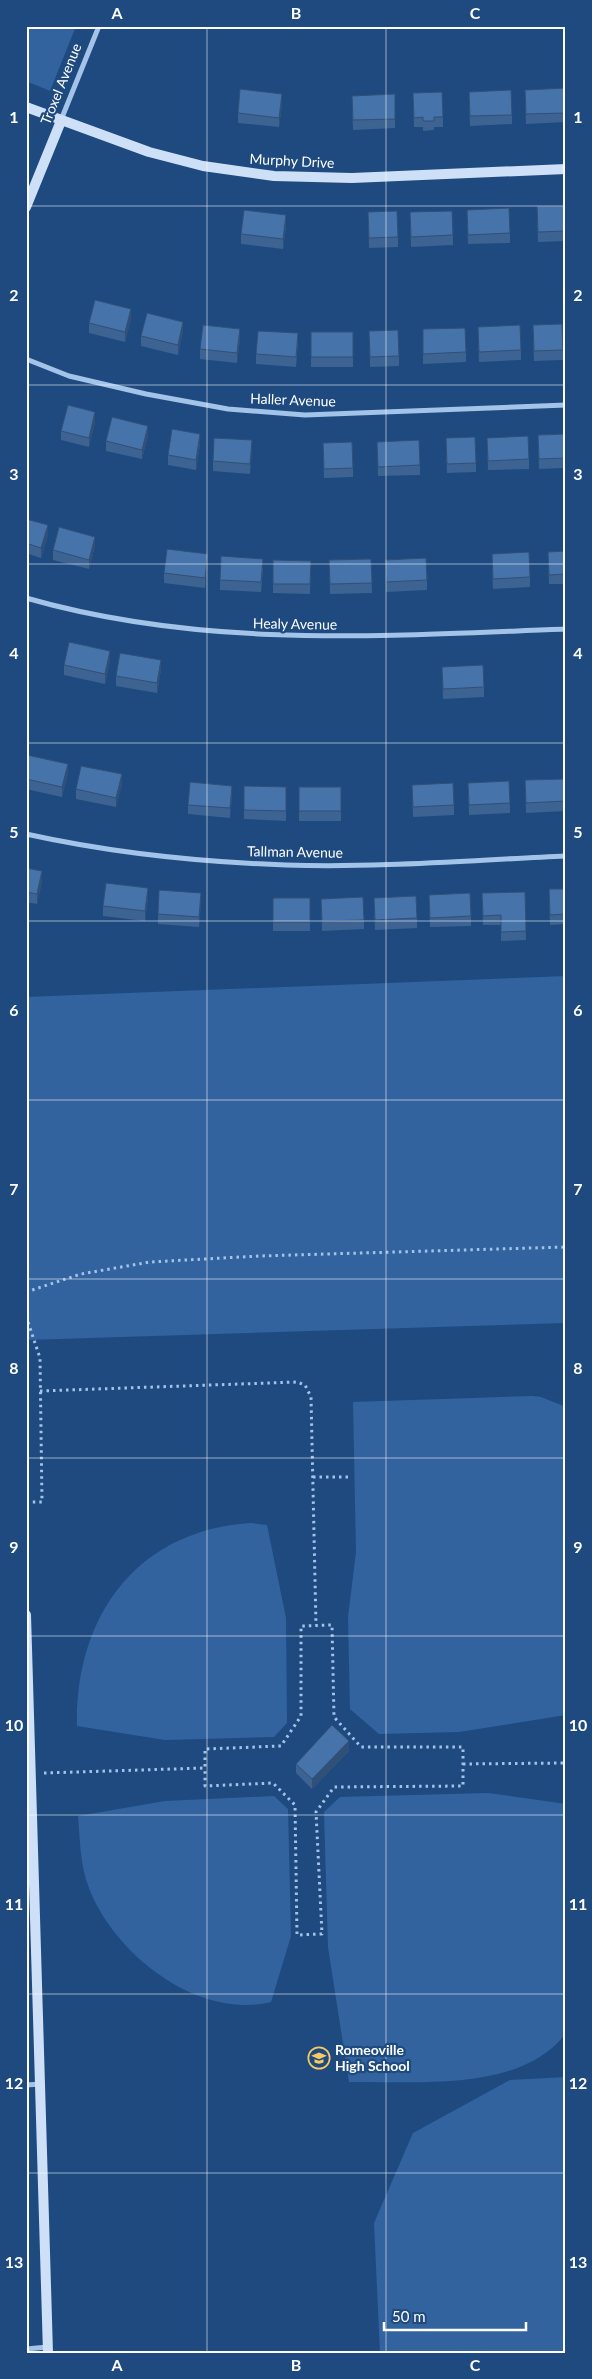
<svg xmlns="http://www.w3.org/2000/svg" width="592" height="2379" viewBox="0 0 592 2379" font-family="Lato,sans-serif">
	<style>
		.green { fill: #32639f }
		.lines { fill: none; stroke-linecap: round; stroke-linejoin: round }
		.path { stroke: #a3c3e9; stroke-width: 3; stroke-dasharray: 2.5 4; stroke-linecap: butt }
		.street { stroke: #a3c3e9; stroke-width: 5 }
		.secondary { stroke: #cee0f7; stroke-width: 10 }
		.wall { fill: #3c6392 }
		.shaded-wall { fill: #315077 }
		.building { fill: #4673aa; stroke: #315077 }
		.grid { fill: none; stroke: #fff; stroke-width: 1; stroke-opacity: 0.55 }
		.labels { text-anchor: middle; stroke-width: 4.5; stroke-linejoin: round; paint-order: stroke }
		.street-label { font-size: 14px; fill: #fff; stroke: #1e4a80 }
		.poi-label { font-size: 14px; font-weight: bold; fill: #fff; stroke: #1e4a80; text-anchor: start }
		.neatline { fill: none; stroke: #fff; stroke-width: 2 }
		.grid-label { font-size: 16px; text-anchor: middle; font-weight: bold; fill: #fff }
	</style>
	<rect width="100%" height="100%" fill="#1e4a80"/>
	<!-- green -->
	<path class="green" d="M26 26H76L50 91 26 81Z
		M566 976V1323L26 1340V997Z
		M532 1396 541 1397 566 1407V1715L459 1732 379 1734 350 1709 348 1617 356 1552 353 1402Z
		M251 1523 267 1525 286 1618 287 1723 274 1737 165 1740 77 1726C75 1616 137 1530 251 1523Z
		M488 1793 566 1804V2033C522 2093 415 2081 349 2082L328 1947 324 1812 340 1797Z
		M274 1796 288 1809 291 1936 271 2002C198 2020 114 1954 89 1888 80 1866 80 1839 78 1816L165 1801Z
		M566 2077V2353H380L374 2223 413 2133 510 2080Z"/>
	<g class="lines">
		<!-- path -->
		<path class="path" d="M26 1292 81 1274 150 1262 259 1256 566 1247
			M26 1316 40 1358 42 1502H26
			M40 1391 297 1382 305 1385 311 1397 316 1625
			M313 1477H350
			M463 1764 566 1763
			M44 1773 205 1768V1749L281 1746 301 1716V1626L332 1625 334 1717 361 1747H463V1786L334 1787 316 1812 322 1934 297 1935 295 1805 273 1783 205 1786V1768"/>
		<!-- street -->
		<path class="street" d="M61 120 99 26
			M26 359 69 376 146 394 228 409 305 415 566 405
			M26 598C204 649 383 636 566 629
			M26 834C112 853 198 862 286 865 379 868 473 860 566 856
			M26 2085 41 2084
			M26 2349 48 2347"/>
		<!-- secondary -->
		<path class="secondary" d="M26 107 149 152 203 166 274 176 352 178 566 169
			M26 207 61 121
			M26 1615 48 2353"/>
	</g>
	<!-- wall -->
	<path class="wall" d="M566 88V122L526 124 525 99Z
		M413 93 443 117V127H434V130L423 131V127H414Z
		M469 101 512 115V124L470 126Z
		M282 104 279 127 238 123V113Z
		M352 105 395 119V128L353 130Z
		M566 206V241L538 242 537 216Z
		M368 212 398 237V247L369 248Z
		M467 220 510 233V243L468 244Z
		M410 222 453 235V245L411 247Z
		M286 225 283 249 241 244V234Z
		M131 319 125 342 89 333V323Z
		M183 331 178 355 141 346V336Z
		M369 331 399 356V366L370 367Z
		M311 332H353V367H311Z
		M533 335 563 350V360L534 361Z
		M478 337 521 350V360L479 362Z
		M240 339 237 363 200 359V349Z
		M423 339 466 352V362L423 364Z
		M298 343 296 367 256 364V354Z
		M95 422 89 447 61 440V431Z
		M566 434V468L539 469 538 435Z
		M148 436 142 459 106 451V441Z
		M487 438 529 459V469L488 470Z
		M377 442 420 465V475L378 476Z
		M200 444 196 470 168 465V455Z
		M446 448 476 463V472L447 473Z
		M252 450 250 474 213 471V461Z
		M323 453 353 468V477L324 478Z
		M26 519 48 535 41 558 26 553Z
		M95 546 89 569 53 560V550Z
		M566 551V584H549L548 552Z
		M371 559 372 593 330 594 329 560Z
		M273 560 311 561 310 594 273 593Z
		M385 560 427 580V590L386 592Z
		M208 564 205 588 164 583V573Z
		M492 564 530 577V587L493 589Z
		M263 568 261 592 220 590V580Z
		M110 661 105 684 64 675V665Z
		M442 667 484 687V697L443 699Z
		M161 670 157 693 116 686V676Z
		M26 757 68 773 62 797 26 789Z
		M566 779V811L526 813 525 780Z
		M468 783 510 803V813L469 815Z
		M122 784 116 807 76 799V789Z
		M412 785 454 805V815L413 817Z
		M244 786 286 787V821L244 819Z
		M299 787H341V821H299Z
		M232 795 230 818 188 814V805Z
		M26 868 42 881 37 904 26 902Z
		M566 889V924L550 925 549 899Z
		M525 892 526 940 501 941V925H483L482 893Z
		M429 895 471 916V926L430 927Z
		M148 897 145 921 103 916V906Z
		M273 898H310V931H273Z
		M374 898 417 918V928L375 930Z
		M321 899 364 920V929L322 931Z
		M201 903 199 927 158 924V914Z
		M349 1751 312 1789 296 1773V1764Z"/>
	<!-- shaded-wall -->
	<path class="shaded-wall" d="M282 94V104L279 127V118Z
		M286 215V225L283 249V239Z
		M131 309V319L125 342V332Z
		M183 322V331L178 355V345Z
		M240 329V339L237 363V353Z
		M95 412V422L89 447V438Z
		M148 426V436L142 459V450Z
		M200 434V444L196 470V460Z
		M252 440V450L250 474V464Z
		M48 525V535L41 558V548Z
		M95 537V546L89 569V560Z
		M208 554V564L205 588V578Z
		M110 651V661L105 684V674Z
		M161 660V670L157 693V683Z
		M68 764V773L62 797V787Z
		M122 774V784L116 807V798Z
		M232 786V795L230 818V808Z
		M42 871V881L37 904V894Z
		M148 888V897L145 921V911Z
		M201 893V903L199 927V917Z
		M349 1741V1751L312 1789V1779Z"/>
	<!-- building -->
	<path class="building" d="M566 88V113L526 114 525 90Z
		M240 89 282 94 279 118 238 113Z
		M511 90 512 115 470 116 469 92Z
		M442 92 443 117H434V121H423V117L414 118 413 93Z
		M395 94V119L353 120 352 96Z
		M537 206H566V231L538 232Z
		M509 208 510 233 468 235 467 210Z
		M244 210 286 215 283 239 241 234Z
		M397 211 398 237 369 238 368 212Z
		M452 211 453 235 411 237 410 212Z
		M95 300 131 309 125 332 89 323Z
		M147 313 183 322 178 345 141 336Z
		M562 324 563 350 534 351 533 325Z
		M203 325 240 329 237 353 200 349Z
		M520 325 521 350 479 352 478 327Z
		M465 328 466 352 423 354V329Z
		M398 330 399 356 370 357 369 331Z
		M258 331 298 333 296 357 256 354Z
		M311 332H353V357H311Z
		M68 405 95 412 89 438 61 431Z
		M112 417 148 426 142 450 106 441Z
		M172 429 200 434 196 460 168 455Z
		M566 434V458L539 459 538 435Z
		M528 436 529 459 488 461 487 438Z
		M475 437 476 463 447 464 446 438Z
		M214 438 252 440 250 464 213 461Z
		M419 440 420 465 378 467 377 442Z
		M352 442 353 468 324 469 323 443Z
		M26 519 48 525 41 548 26 543Z
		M59 527 95 537 89 560 53 550Z
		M167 549 208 554 205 578 164 573Z
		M566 551V574L549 575 548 552Z
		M529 552 530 577 493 579 492 554Z
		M221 556 263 559 261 582 220 580Z
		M426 558 427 580 386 582 385 560Z
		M371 559 372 583 330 584 329 560Z
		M273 560 311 561 310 584H273Z
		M69 642 110 651 105 674 64 665Z
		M120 653 161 660 157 683 116 676Z
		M483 665 484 687 443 689 442 667Z
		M27 755 68 764 62 787 26 779Z
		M81 766 122 774 116 798 76 789Z
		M566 779V801L526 803 525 780Z
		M509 781 510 803 469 805 468 783Z
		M190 782 232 786 230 808 188 805Z
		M453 783 454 805 413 807 412 785Z
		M244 786 286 787V811L244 810Z
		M299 787H341V811H299Z
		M26 868 42 871 37 894 26 892Z
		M106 883 148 888 145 911 103 906Z
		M549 889H566V914L550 915Z
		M159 890 201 893 199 917 158 914Z
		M525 892 526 931 501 932V915L483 916 482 893Z
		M470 893 471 916 430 918 429 895Z
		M416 896 417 918 375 920 374 898Z
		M363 897 364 920 322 921 321 899Z
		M273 898H310V922H273Z
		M332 1725 349 1741 312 1779 296 1764Z"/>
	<!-- grid -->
	<path class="grid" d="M207 26V2353M386 26V2353M26 206H566M26 385H566M26 564H566M26 743H566M26 921H566M26 1100H566M26 1279H566M26 1458H566M26 1636H566M26 1815H566M26 1994H566M26 2173H566"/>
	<!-- icons -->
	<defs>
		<g id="school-ring" transform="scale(1.125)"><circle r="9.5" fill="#1e4a80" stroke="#f8cb62" stroke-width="1.5"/><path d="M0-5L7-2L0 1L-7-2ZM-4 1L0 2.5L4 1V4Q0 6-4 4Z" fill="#f8cb62"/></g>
	</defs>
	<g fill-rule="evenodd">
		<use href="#school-ring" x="319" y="2058"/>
	</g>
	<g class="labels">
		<!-- street labels -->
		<g class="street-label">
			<text transform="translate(61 84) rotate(-68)" y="5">Troxel Avenue</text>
			<text transform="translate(292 161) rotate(3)" y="5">Murphy Drive</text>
			<text transform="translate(293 400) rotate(2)" y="5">Haller Avenue</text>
			<text transform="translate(295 624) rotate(1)" y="5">Healy Avenue</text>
			<text transform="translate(295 852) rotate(1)" y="5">Tallman Avenue</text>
		</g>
		<!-- poi labels -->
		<g class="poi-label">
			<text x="335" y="2055">Romeoville<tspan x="335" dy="16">High School</tspan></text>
		</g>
	</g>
	<!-- border -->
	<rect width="592" height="2379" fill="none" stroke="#1e4a80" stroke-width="55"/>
	<!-- scale -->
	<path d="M384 2322v8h142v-8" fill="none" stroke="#ffffff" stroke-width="2.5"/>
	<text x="392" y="2322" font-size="15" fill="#ffffff" stroke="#1e4a80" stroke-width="4" paint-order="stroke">50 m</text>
	<rect x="28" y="28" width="536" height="2324" class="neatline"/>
	<g class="grid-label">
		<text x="117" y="19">A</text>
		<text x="296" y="19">B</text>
		<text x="475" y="19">C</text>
		<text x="14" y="123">1</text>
		<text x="578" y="123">1</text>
		<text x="14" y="301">2</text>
		<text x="578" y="301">2</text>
		<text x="14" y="480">3</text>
		<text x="578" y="480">3</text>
		<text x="14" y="659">4</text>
		<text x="578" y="659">4</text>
		<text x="14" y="838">5</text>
		<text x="578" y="838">5</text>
		<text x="14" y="1016">6</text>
		<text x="578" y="1016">6</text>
		<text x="14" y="1195">7</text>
		<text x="578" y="1195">7</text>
		<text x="14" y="1374">8</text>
		<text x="578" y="1374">8</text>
		<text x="14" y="1553">9</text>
		<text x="578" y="1553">9</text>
		<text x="14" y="1731">10</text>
		<text x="578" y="1731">10</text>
		<text x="14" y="1910">11</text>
		<text x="578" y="1910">11</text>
		<text x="14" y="2089">12</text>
		<text x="578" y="2089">12</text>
		<text x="14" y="2268">13</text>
		<text x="578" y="2268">13</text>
		<text x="117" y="2371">A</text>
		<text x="296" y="2371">B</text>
		<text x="475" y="2371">C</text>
	</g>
</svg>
